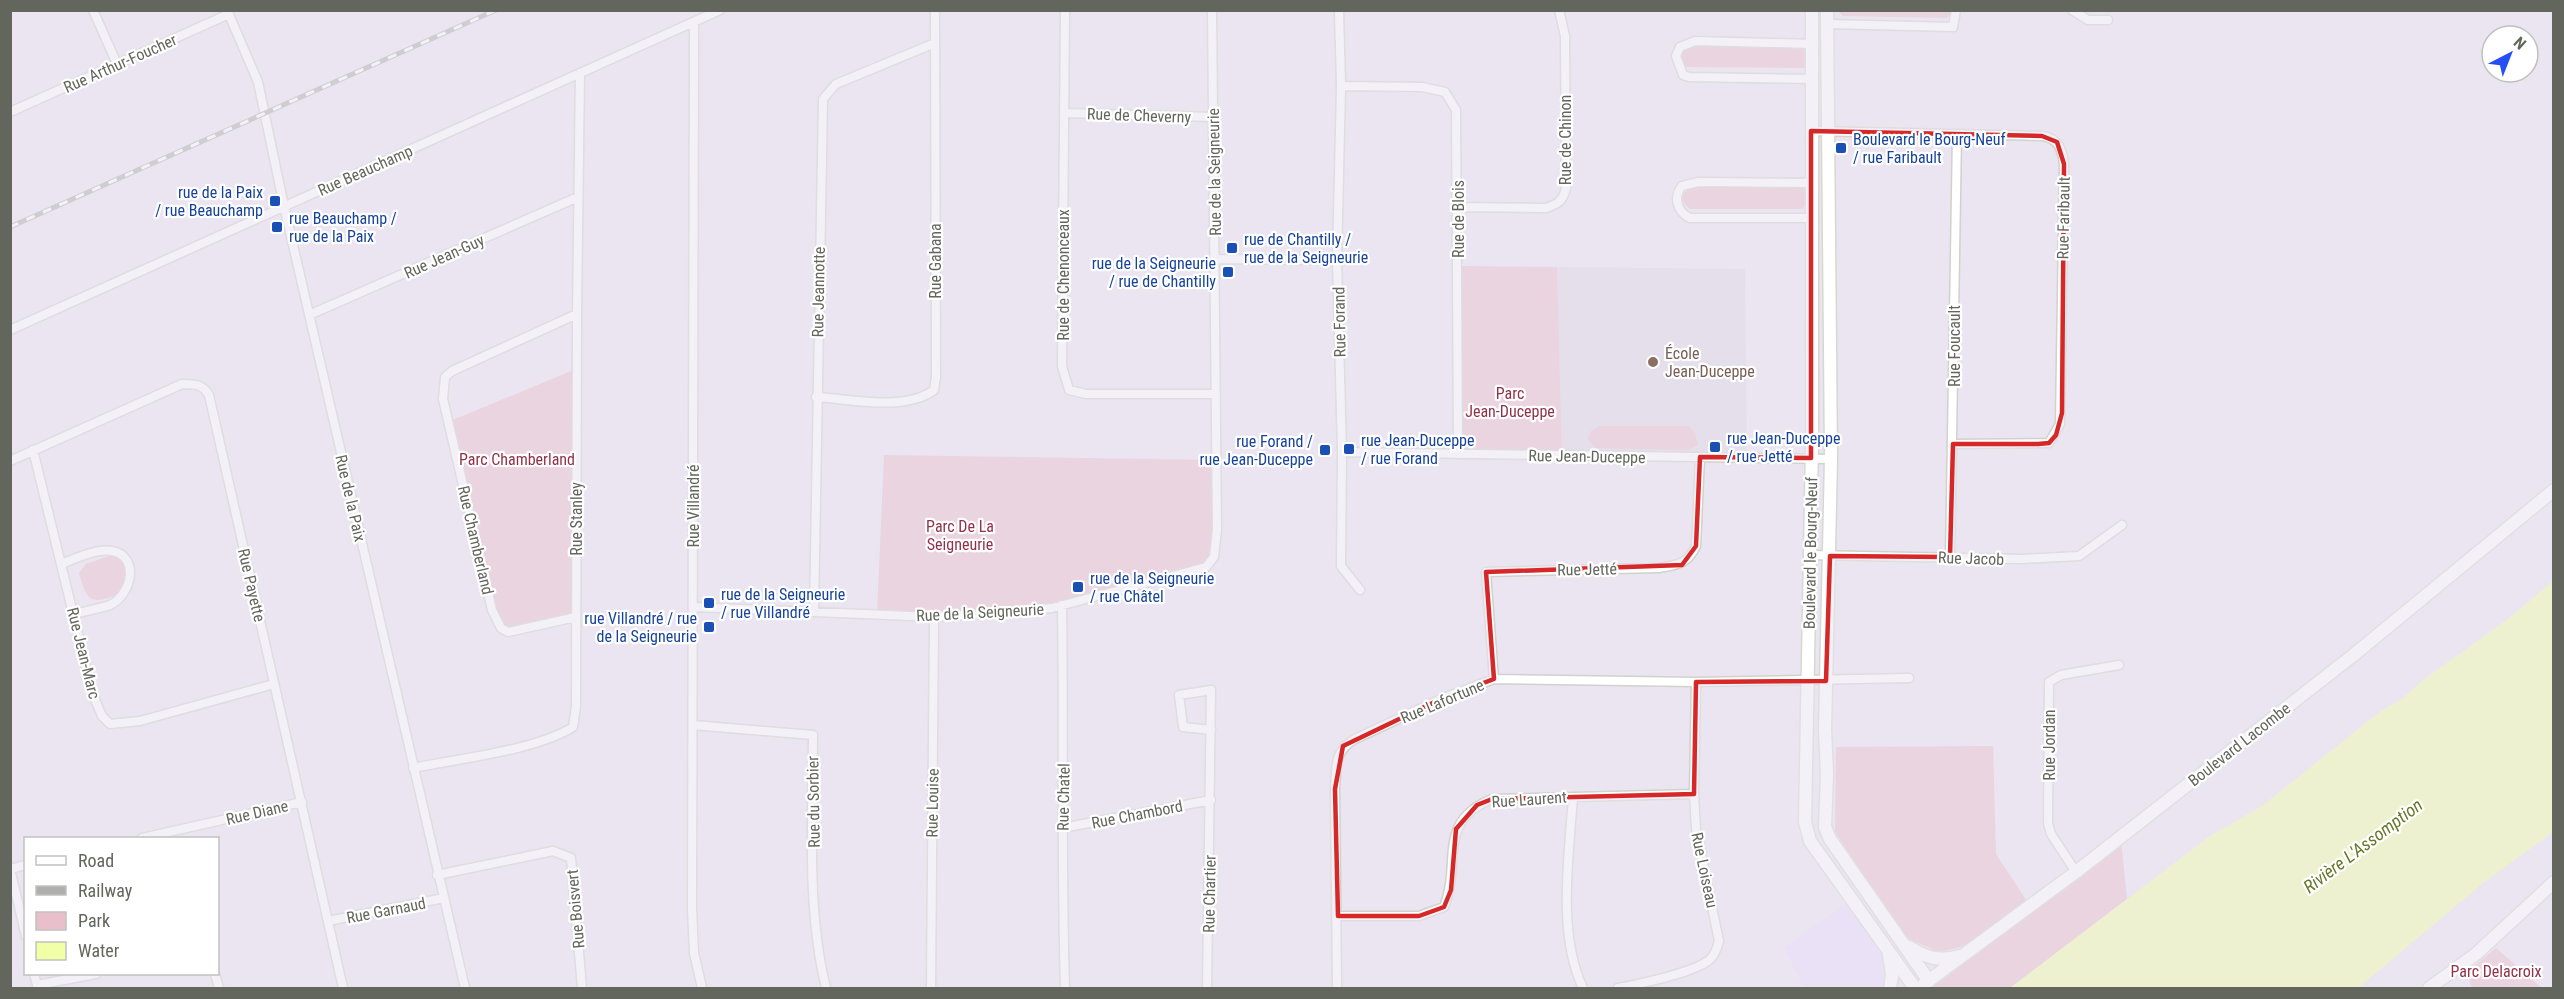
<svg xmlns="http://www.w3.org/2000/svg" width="2564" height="999" viewBox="0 0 2564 999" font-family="'Roboto Condensed',sans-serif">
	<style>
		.commercial { fill: #ecdbff }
		.education { fill: #ded7e5 }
		.green { fill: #e9bfcb }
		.water { fill: #f1ffa6 }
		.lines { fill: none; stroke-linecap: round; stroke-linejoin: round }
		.street-casing { stroke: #d0d2cb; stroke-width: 11 }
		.secondary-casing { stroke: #d5d9cf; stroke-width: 15 }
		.street { stroke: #fff; stroke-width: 8 }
		.secondary { stroke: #fff; stroke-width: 12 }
		.rail-casing { stroke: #afb0ad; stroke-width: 5 }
		.rail { stroke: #fff; stroke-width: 3; stroke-dasharray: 9; stroke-linecap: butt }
		.marked { fill: none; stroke: #d62828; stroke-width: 4.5; stroke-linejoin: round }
		.transit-dot { fill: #1a4fb4; stroke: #fff; stroke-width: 2 }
		.education-dot { fill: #8d6e63; stroke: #fff; stroke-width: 2 }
		.labels { text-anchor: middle; stroke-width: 4.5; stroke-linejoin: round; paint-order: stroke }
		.street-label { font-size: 16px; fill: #63665c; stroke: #fff }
		.transit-label { font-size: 16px; fill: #164399; stroke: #fff; text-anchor: start }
		.education-label { font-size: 16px; fill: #785e54; stroke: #fff; text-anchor: start }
		.park-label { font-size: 16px; fill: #913147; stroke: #fff }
		.water-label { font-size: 18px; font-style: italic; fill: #66782a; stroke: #fff }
	</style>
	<rect width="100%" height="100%" fill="#eae5f0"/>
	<!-- commercial -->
	<path class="commercial" d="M1848 901 1883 955V988H1804L1784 948Z"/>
	<!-- education -->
	<path class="education" d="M1557 267 1745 269 1747 457 1562 455Z"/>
	<!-- green -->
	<path class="green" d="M1838 11H1953L1947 18 1843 16Z
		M1696 45 1802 48 1808 52 1806 68 1686 67 1681 60 1684 49Z
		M1692 186H1804L1809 193 1808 203 1802 209H1690C1679 201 1681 194 1692 186Z
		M1458 266 1557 267 1562 455 1458 454Z
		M576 369V618L527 629 501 627 492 609 448 422Z
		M1600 426H1688L1695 433 1698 445 1688 450 1595 448 1588 438 1591 431Z
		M884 455 1215 460 1218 531 1208 566 1048 609 934 616 877 614Z
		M112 555C131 565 127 576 122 593 92 604 88 605 79 573L86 564Z
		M1993 746 1996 854 2030 906 2120 830 2127 899 2010 988H1918L1974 944 1939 952 1905 937 1835 832 1836 747Z
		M2496 948 2542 988H2472L2467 972Z"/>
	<!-- water -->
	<path class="water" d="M2553 581V832L2482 884 2358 988H2010L2210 836 2262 806 2378 713 2402 699 2423 680 2508 619Z"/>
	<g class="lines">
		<!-- street casing -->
		<g class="street-casing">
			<path id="street" d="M93 10 117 64
				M227 10 258 82 284 206 465 988
				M1065 10 1062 366 1069 390 1086 394H1216
				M1339 10 1341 86 1337 260 1342 452 1341 566 1360 590
				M2072 10 2088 20H2108
				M694 22 692 909 694 953 702 988
				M1827 24 1953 27 1956 10
				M1812 79 1689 77 1683 75 1676 56 1680 47 1695 41 1813 44
				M1341 86 1422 87 1445 92 1456 110 1458 454
				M10 112 229 14
				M1064 113 1213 117
				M1811 131 2042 136C2058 138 2062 149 2064 164L2060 424 2049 443 1953 444
				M1811 183 1698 182 1682 186C1673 197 1677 212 1690 218H1812
				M1458 207 1546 208C1558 204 1563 201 1566 188L1565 36 1559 10
				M1215 259 1337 260
				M309 315 578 197
				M10 330 720 10
				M816 397C852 399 904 412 934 390L936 377 935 10
				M33 450 93 695 102 716 110 724 140 721 274 684
				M1342 452 1831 459
				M10 461 182 384C195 384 202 384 209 395L343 988
				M1810 555 2020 559 2079 556 2122 525
				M1950 557 1957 135
				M62 564C75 558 98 548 112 551 140 556 132 595 110 605 99 609 85 611 74 614
				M1062 605C1064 733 1061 861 1065 988
				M693 607 934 617 1001 613 1052 608 1206 567 1214 557 1217 530 1212 10
				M814 612 823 99 836 84 935 43
				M576 617 508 632 501 628 492 610 443 399 445 377 452 371 577 314
				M1494 679 1486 572 1659 568C1677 565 1688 564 1696 546L1700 457
				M693 725 813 735C813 818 806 907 826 988
				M413 768C457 759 537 750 573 727L576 706 577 314 580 73
				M1573 797C1569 855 1557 935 1583 988
				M1062 828 1211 800
				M142 838 302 802
				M10 869 26 936
				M10 869 26 865
				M2076 872 2051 834 2048 823 2049 682 2061 675 2119 665
				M437 875 553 851 571 858 582 988
				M1338 916H1419L1444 907C1462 864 1435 822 1492 799L1694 794
				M328 921 444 898
				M34 974 38 988
				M215 974 219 988
				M37 985 96 974
				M931 988 934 617
				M1207 988 1211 690 1179 695 1183 727 1211 730
				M1337 988 1335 789C1337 766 1333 752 1355 739L1441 699 1494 679 1696 682 1909 678
				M1618 988C1639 984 1691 973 1708 961 1714 957 1717 949 1719 941L1696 829 1694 794 1696 682"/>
		</g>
		<!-- secondary casing -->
		<g class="secondary-casing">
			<path id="secondary" d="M1812 10V444L1805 822 1810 841 1915 988
				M1827 10 1831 459 1825 730 1827 774 1825 827 1830 839 1929 981
				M1909 947C1927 958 1940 962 1960 956
				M1889 955 1892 975 1890 988
				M1924 984 2076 872 2356 653 2554 490
				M2429 988 2476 954 2554 882"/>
		</g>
		<!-- street -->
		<use href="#street" class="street"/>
		<!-- secondary -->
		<use href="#secondary" class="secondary"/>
		<!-- rail casing -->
		<g class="rail-casing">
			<path id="rail" d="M10 227 496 10"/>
		</g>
		<!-- rail -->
		<use href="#rail" class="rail"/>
	</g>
	<!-- marked area -->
	<path d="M0 0H2564V999H0ZM1811 131 2042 136 2057 142 2064 164 2062 413 2056 435 2049 443 2038 444H1953L1950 557 1830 556 1826 681 1696 682 1694 794 1492 799 1477 805 1456 829 1451 890 1444 907 1419 916H1338L1335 789 1343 746 1441 699 1494 679 1486 572 1682 565 1696 546 1700 457 1811 458Z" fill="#eae5f0" fill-opacity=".55" fill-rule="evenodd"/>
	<path class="marked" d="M1811 131 2042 136 2057 142 2064 164 2062 413 2056 435 2049 443 2038 444H1953L1950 557 1830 556 1826 681 1696 682 1694 794 1492 799 1477 805 1456 829 1451 890 1444 907 1419 916H1338L1335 789 1343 746 1441 699 1494 679 1486 572 1682 565 1696 546 1700 457 1811 458Z"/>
	<!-- markers -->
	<g class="transit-dot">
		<rect x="1835" y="142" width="12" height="12" rx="3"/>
		<rect x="269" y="195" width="12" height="12" rx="3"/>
		<rect x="271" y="221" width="12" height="12" rx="3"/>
		<rect x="1226" y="242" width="12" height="12" rx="3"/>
		<rect x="1222" y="266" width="12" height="12" rx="3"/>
		<rect x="1709" y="441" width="12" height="12" rx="3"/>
		<rect x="1343" y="443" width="12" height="12" rx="3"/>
		<rect x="1319" y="444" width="12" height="12" rx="3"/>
		<rect x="1072" y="581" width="12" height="12" rx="3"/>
		<rect x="703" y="597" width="12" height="12" rx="3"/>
		<rect x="703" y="621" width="12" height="12" rx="3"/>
	</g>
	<circle class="education-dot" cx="1653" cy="362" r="6"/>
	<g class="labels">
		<!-- street labels -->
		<g class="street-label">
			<text transform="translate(120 63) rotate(-24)" y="6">Rue Arthur-Foucher</text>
			<text transform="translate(1139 115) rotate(2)" y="6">Rue de Cheverny</text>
			<text transform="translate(1565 140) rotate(-90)" y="6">Rue de Chinon</text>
			<text transform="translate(365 170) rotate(-24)" y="6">Rue Beauchamp</text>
			<text transform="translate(1214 172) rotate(-91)" y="6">Rue de la Seigneurie</text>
			<text transform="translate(2063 218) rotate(-89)" y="6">Rue Faribault</text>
			<text transform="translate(1458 219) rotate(-90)" y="6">Rue de Blois</text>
			<text transform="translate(444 256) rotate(-24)" y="6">Rue Jean-Guy</text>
			<text transform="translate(935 261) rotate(-90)" y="6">Rue Gabana</text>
			<text transform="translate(1063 275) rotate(-90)" y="6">Rue de Chenonceaux</text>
			<text transform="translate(818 292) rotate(-89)" y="6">Rue Jeannotte</text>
			<text transform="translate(1339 322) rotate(-91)" y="6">Rue Forand</text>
			<text transform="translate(1954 346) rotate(-90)" y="6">Rue Foucault</text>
			<text transform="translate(1587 456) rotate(1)" y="6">Rue Jean-Duceppe</text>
			<text transform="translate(351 498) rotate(77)" y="6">Rue de la Paix</text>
			<text transform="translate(693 506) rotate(-90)" y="6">Rue Villandré</text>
			<text transform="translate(576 519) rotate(-90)" y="6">Rue Stanley</text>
			<text transform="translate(476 540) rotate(77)" y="6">Rue Chamberland</text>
			<text transform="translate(1810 553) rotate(-89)" y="6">Boulevard le Bourg-Neuf</text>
			<text transform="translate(1971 558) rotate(2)" y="6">Rue Jacob</text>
			<text transform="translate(1587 569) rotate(-1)" y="6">Rue Jetté</text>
			<text transform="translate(252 585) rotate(77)" y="6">Rue Payette</text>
			<text transform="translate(980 612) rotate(-3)" y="6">Rue de la Seigneurie</text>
			<text transform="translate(84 653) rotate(76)" y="6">Rue Jean-Marc</text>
			<text transform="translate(1442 701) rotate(-23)" y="6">Rue Lafortune</text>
			<text transform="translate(2239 744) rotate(-38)" y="6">Boulevard Lacombe</text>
			<text transform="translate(2049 745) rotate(-90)" y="6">Rue Jordan</text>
			<text transform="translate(1063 797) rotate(-89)" y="6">Rue Chatel</text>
			<text transform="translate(1529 799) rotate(-4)" y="6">Rue Laurent</text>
			<text transform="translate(813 802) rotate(-91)" y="6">Rue du Sorbier</text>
			<text transform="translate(932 803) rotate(-89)" y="6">Rue Louise</text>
			<text transform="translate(257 812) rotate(-13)" y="6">Rue Diane</text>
			<text transform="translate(1137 814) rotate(-11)" y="6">Rue Chambord</text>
			<text transform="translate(1705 870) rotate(78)" y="6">Rue Loiseau</text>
			<text transform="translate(1209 894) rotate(-89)" y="6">Rue Chartier</text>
			<text transform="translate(575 909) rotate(-95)" y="6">Rue Boisvert</text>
			<text transform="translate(386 910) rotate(-11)" y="6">Rue Garnaud</text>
		</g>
		<!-- transit labels -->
		<g class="transit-label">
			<text x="1853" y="145">Boulevard le Bourg-Neuf<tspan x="1853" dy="18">/ rue Faribault</tspan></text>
			<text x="263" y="198" text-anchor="end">rue de la Paix<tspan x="263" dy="18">/ rue Beauchamp</tspan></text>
			<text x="289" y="224">rue Beauchamp /<tspan x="289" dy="18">rue de la Paix</tspan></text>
			<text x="1244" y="245">rue de Chantilly /<tspan x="1244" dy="18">rue de la Seigneurie</tspan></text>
			<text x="1216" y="269" text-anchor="end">rue de la Seigneurie<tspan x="1216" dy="18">/ rue de Chantilly</tspan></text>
			<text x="1727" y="444">rue Jean-Duceppe<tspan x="1727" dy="18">/ rue Jetté</tspan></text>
			<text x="1361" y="446">rue Jean-Duceppe<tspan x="1361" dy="18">/ rue Forand</tspan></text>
			<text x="1313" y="447" text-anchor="end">rue Forand /<tspan x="1313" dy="18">rue Jean-Duceppe</tspan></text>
			<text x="1090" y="584">rue de la Seigneurie<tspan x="1090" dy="18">/ rue Châtel</tspan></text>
			<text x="721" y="600">rue de la Seigneurie<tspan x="721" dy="18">/ rue Villandré</tspan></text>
			<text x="697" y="624" text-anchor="end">rue Villandré / rue<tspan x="697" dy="18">de la Seigneurie</tspan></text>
		</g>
		<!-- education labels -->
		<g class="education-label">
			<text x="1665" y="359">École<tspan x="1665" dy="18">Jean-Duceppe</tspan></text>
		</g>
		<!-- park labels -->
		<g class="park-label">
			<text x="1510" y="399">Parc<tspan x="1510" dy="18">Jean-Duceppe</tspan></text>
			<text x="517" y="465">Parc Chamberland</text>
			<text x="960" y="532">Parc De La<tspan x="960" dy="18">Seigneurie</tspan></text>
			<text x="2496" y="977">Parc Delacroix</text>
		</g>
		<!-- water labels -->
		<g class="water-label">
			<text transform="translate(2363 846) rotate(-37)" y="6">Rivière L'Assomption</text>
		</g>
	</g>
	<!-- border -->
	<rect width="2564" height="999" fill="none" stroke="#63665c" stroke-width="24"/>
	<!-- legend -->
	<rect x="24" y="837" width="195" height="138" fill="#ffffff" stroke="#c1c2be" stroke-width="1.5"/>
	<rect x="36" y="856" width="30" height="9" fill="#ffffff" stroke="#c1c2be" stroke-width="1.5"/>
	<text x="78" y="867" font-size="18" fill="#63665c">Road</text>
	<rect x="36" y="886" width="30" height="9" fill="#afb0ad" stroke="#c1c2be" stroke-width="1.5"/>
	<text x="78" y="897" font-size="18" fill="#63665c">Railway</text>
	<rect x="36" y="912" width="30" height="18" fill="#e9bfcb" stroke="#c1c2be" stroke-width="1.5"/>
	<text x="78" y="927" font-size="18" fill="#63665c">Park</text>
	<rect x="36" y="942" width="30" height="18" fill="#f1ffa6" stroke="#c1c2be" stroke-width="1.5"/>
	<text x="78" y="957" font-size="18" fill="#63665c">Water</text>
	<!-- north arrow -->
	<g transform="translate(2510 54) rotate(42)"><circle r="28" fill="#ffffff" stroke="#c1c2be" stroke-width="1.5"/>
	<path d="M0-4.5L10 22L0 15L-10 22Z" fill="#244ef6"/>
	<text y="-9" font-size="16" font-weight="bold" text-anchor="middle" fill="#63665c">N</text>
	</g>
</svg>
